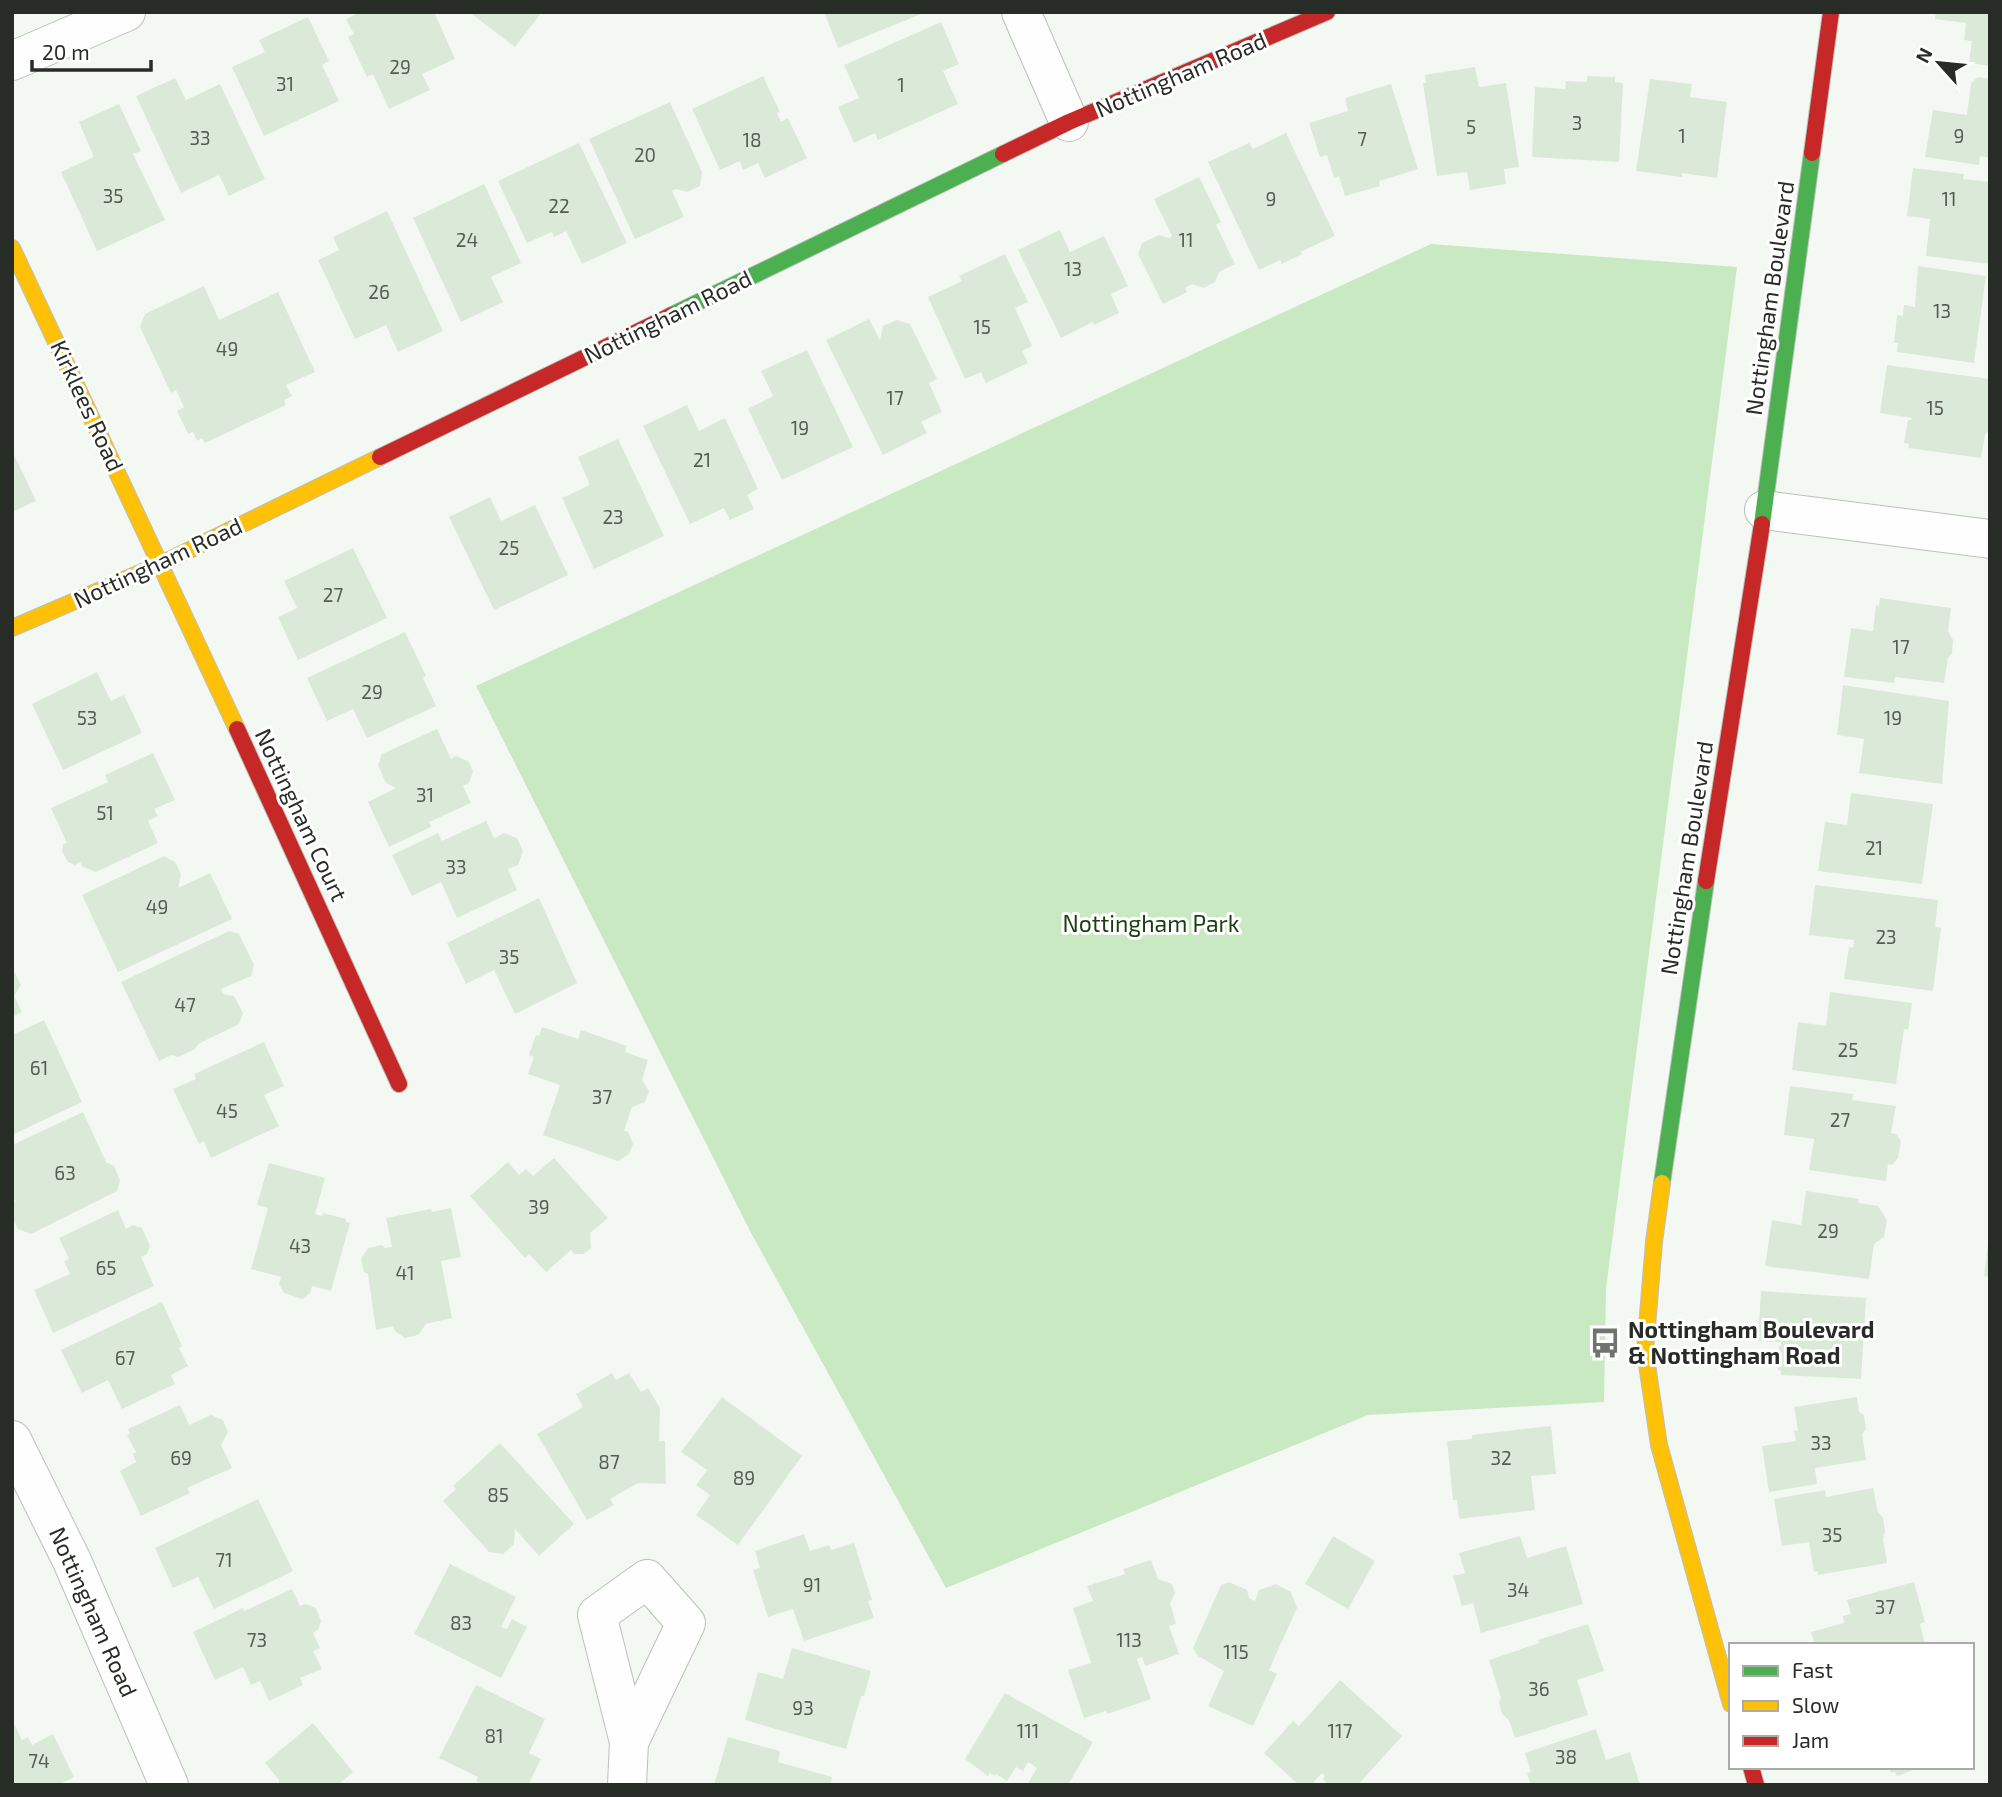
<svg xmlns="http://www.w3.org/2000/svg" width="2002" height="1797" viewBox="0 0 2002 1797" font-family="'Exo 2',sans-serif">
	<style>
		.green { fill: #c9e9c3 }
		.building { fill: #dbead8 }
		.lines { fill: none; stroke-linecap: round; stroke-linejoin: round }
		.street-casing { stroke: #bcc0bc; stroke-width: 40 }
		.fast-casing { stroke: #bcc0bc; stroke-width: 18 }
		.slow-casing { stroke: #bcc0bc; stroke-width: 18 }
		.jam-casing { stroke: #bcc0bc; stroke-width: 18 }
		.street { stroke: #fdfefd; stroke-width: 38 }
		.fast { stroke: #4caf50; stroke-width: 16 }
		.slow { stroke: #ffc107; stroke-width: 16 }
		.jam { stroke: #c62828; stroke-width: 16 }
		.labels { text-anchor: middle; stroke-width: 6; stroke-linejoin: round; paint-order: stroke }
		.number-label { font-size: 19px; fill: #555c53 }
		.street-label { font-size: 23px; fill: #282c27; stroke: #fff }
		.park-label { font-size: 23px; fill: #193f10; stroke: #fff }
		.poi-label { font-size: 23px; font-weight: bold; fill: #282c27; stroke: #fff; text-anchor: start }
	</style>
	<rect width="100%" height="100%" fill="#f3f9f2"/>
	<!-- green -->
	<path class="green" d="M1431 244 1737 267 1606 1289 1604 1402 1368 1415 946 1588 750 1231 476 686Z"/>
	<!-- building -->
	<path class="building" d="M361 12H434L455 59 422 74 430 90 389 109 373 74 367 77 348 37 354 34 346 19Z
		M469 12H542L515 47Z
		M824 12H926L838 48Z
		M1936 12H1990V66L1969 63 1972 41 1964 40 1966 23 1935 19Z
		M308 17 329 61 322 65 339 101 264 136 232 67 265 52 259 40Z
		M941 22 959 64 943 71 958 104 878 140 875 133 854 143 838 107 859 98 844 65Z
		M1475 67 1479 87 1506 83 1519 167 1504 169 1506 184 1470 190 1467 172 1437 176 1423 83H1426L1425 75Z
		M763 76 780 112 777 113 781 122 788 118 807 158 765 178 758 163 743 170 740 161 720 170 692 109Z
		M1587 76 1615 77V82L1623 83 1619 162 1532 157 1535 87 1565 89 1566 81 1587 82Z
		M1978 77 1990 79V158L1980 156 1979 165 1925 157 1933 110 1967 115 1971 83Z
		M175 78 186 100 220 84 265 179 229 196 219 175 181 193 136 96Z
		M1650 79 1692 84 1690 97 1727 102 1717 178 1682 173V177L1636 171Z
		M1391 84 1418 169 1379 181 1380 186 1345 196 1339 176 1334 178 1327 155 1320 157 1309 123 1348 111 1345 98Z
		M670 102 702 172 700 186 687 192 676 189 672 191 684 217 635 239 589 139Z
		M119 104 141 151 133 154 165 220 97 251 61 172 94 157 79 122Z
		M1286 133 1335 236 1300 252 1302 254 1282 264 1280 260 1259 270 1208 162 1249 143 1253 149Z
		M579 143 627 243 582 264 566 231 554 237 552 232 527 243 498 181Z
		M1913 168 1964 174 1963 179 1990 182V264L1926 256 1930 219 1907 216Z
		M1199 177 1221 222 1216 225 1235 264 1219 272 1215 282 1204 288 1192 284 1185 288 1187 292 1163 304 1138 254 1142 243 1159 235 1169 238 1172 236 1154 199Z
		M484 184 521 263 491 277 503 302 461 322 413 218Z
		M387 211 443 331 398 352 386 325 355 339 318 260 339 250 333 237Z
		M1060 230 1070 252 1104 236 1128 286 1111 294 1119 313 1094 325 1093 322 1061 338 1018 250Z
		M1005 254 1028 302 1015 308 1032 346 1022 351 1028 363 986 383 981 372 965 379 928 297 962 281 959 276Z
		M1918 266 1986 276 1974 363 1897 352 1898 343H1894L1897 315 1903 316 1904 305 1915 307Z
		M204 286 219 320 278 292 315 372 286 385 292 396 284 400 286 405 205 443 202 438 197 441 193 432 188 434 177 411 184 407 176 390 171 393 140 327 145 314Z
		M869 319 880 340 883 326 897 320 910 324 937 379 929 383 942 412 921 422 927 433 883 455 826 340Z
		M807 350 853 447 782 480 748 409 773 396 761 371Z
		M1887 365 1990 379V429L1985 435 1981 458 1908 448 1909 444 1904 443 1908 420H1911L1912 418 1880 413Z
		M687 405 699 431 725 418 758 489 747 495 754 509 730 520 724 508 690 524 643 426Z
		M618 439 664 536 594 569 562 498 590 485 578 457Z
		M12 450 36 501 12 512Z
		M490 497 501 521 535 505 568 575 494 610 449 517Z
		M353 548 387 618 298 660 278 617 297 608 284 581Z
		M1880 598 1951 608 1948 631 1953 640 1952 653 1948 658 1944 683 1895 677 1894 683 1844 677 1851 628 1873 631 1876 605 1879 606Z
		M405 632 426 676 423 678 436 706 367 738 353 709 327 721 307 678Z
		M97 672 111 701 124 695 142 733 63 770 32 704Z
		M1843 685 1949 701 1942 784 1859 773 1864 739 1837 735Z
		M437 729 451 759 456 756 468 761 473 771 469 783 463 786 471 803 429 822 431 827 389 847 368 802 396 788 386 783 378 765 382 754Z
		M153 753 175 800 154 809 158 816 148 821 158 843 96 872 83 867 80 862 75 865 68 862 62 851 63 844 67 843 51 808 108 782 105 775Z
		M1851 793 1933 804 1922 884 1818 871 1825 822 1847 825Z
		M486 821 494 838 504 833 517 838 523 851 518 865 508 869 517 890 457 918 441 882 412 896 392 855 438 833 442 841Z
		M164 856 175 862 181 874 178 888 210 873 232 919 118 972 82 895Z
		M1815 885 1938 900 1935 927 1941 928 1933 991 1844 979 1849 947 1853 948 1854 940 1809 935Z
		M539 898 577 983 515 1014 494 970 466 984 447 943Z
		M229 931 239 934 254 965 251 976 221 989 223 994 234 996 243 1013 239 1024 198 1044 195 1049 178 1057 172 1055 159 1061 121 982Z
		M12 967 21 985 14 996 22 1012 12 1017Z
		M1830 992 1912 1003 1908 1030 1904 1029 1896 1084 1792 1070 1798 1022 1826 1026Z
		M44 1020 82 1102 12 1135V1035Z
		M542 1027 578 1039 581 1030 627 1046 625 1052 648 1060 642 1080 649 1091 645 1102 632 1107 624 1131 628 1132 633 1144 629 1154 618 1161 543 1135 560 1085 528 1074 534 1057 529 1055 536 1035 539 1036Z
		M264 1042 284 1086 264 1095 279 1126 211 1158 204 1141 199 1144 173 1089 196 1079 194 1074Z
		M1790 1086 1853 1094 1852 1100 1896 1106 1891 1133 1896 1134 1901 1141 1898 1158 1892 1165 1888 1164 1886 1181 1809 1170 1814 1139 1784 1135Z
		M83 1112 106 1162 114 1166 120 1180 117 1191 31 1234 18 1229 12 1217V1207L16 1200 12 1202V1145Z
		M554 1158 608 1218 590 1233 591 1248 584 1254H574L571 1250 546 1272 529 1254 525 1258 470 1196 508 1162 519 1175 526 1169 533 1176Z
		M269 1163 325 1178 315 1214 322 1216 323 1213 346 1219V1222L350 1223 331 1291 312 1286 310 1293 302 1299 284 1293 279 1284 281 1277 251 1269 268 1208 257 1205Z
		M1806 1191 1859 1199 1858 1203 1878 1206 1887 1220 1884 1237 1874 1244 1869 1279 1765 1266 1772 1220 1801 1225Z
		M451 1208 461 1257 441 1261 452 1318 426 1324 418 1335 405 1338 395 1331 393 1326 376 1330 368 1274 364 1272 361 1259 368 1248 382 1245 385 1248 392 1247 386 1218 431 1209 432 1212Z
		M118 1210 126 1229 133 1225 142 1228 150 1246 147 1254 141 1257 154 1286 53 1333 34 1290 70 1274 64 1261 69 1259 59 1238Z
		M1988 1244H1990V1277L1984 1276Z
		M1761 1291 1866 1298 1861 1379 1781 1375V1370H1778L1779 1346H1781V1342L1758 1341Z
		M162 1302 182 1346 179 1348 188 1366 171 1375 175 1384 122 1409 108 1380 82 1393 61 1350Z
		M612 1373 616 1380 629 1373 641 1392 648 1388 660 1408 659 1441H665L666 1484 638 1483 610 1499 614 1505 587 1520 537 1434 583 1407 576 1394Z
		M722 1397 802 1456 738 1545 696 1515 710 1495 696 1485 707 1470 681 1452Z
		M1857 1397 1859 1412 1864 1415 1866 1429 1862 1434 1866 1460 1815 1468 1817 1484 1769 1492 1762 1446 1796 1441 1794 1431 1798 1430 1794 1407Z
		M180 1405 189 1425 211 1415 223 1420 228 1432 221 1445 232 1468 187 1488 190 1493 141 1516 120 1471 136 1462 133 1454 136 1452 127 1435 130 1434 128 1429Z
		M1551 1426 1556 1474 1531 1476 1535 1510 1459 1519 1457 1500H1453L1447 1441 1472 1439V1435Z
		M500 1443 574 1524 539 1556 515 1529 514 1544 503 1554 489 1552 443 1501 456 1489 453 1486Z
		M1873 1488 1878 1512 1883 1518 1885 1531 1883 1539 1887 1563 1818 1575V1571L1814 1572 1809 1542 1782 1546 1774 1499 1825 1490 1826 1497Z
		M258 1499 293 1571 214 1609 198 1577 173 1588 155 1548Z
		M804 1534 810 1551 829 1545 831 1550 854 1543 872 1600 868 1601 874 1618 804 1641 793 1609 768 1617 753 1570 760 1568 755 1551Z
		M1333 1536 1375 1561 1348 1609 1305 1584Z
		M1520 1536 1527 1558 1566 1546 1583 1604 1481 1633 1473 1603 1462 1606 1453 1576 1465 1573 1459 1553Z
		M1151 1560 1158 1579 1172 1584 1175 1593 1170 1603 1176 1624 1169 1626 1179 1654 1145 1666 1142 1657 1137 1659 1151 1699 1107 1714 1106 1711 1084 1718 1068 1670 1091 1663 1073 1608 1093 1601 1087 1586 1125 1574 1123 1569Z
		M450 1564 516 1597 501 1627 507 1629 512 1619 527 1627 501 1678 414 1634Z
		M1229 1582 1247 1590 1249 1598 1255 1601 1259 1590 1276 1584 1291 1592 1297 1608 1269 1670 1277 1674 1253 1726 1208 1706 1224 1671 1198 1656 1193 1648 1221 1585Z
		M1914 1582 1925 1622 1920 1624 1925 1645H1815L1811 1632 1844 1623 1843 1616 1851 1614 1847 1600Z
		M292 1589 300 1606 305 1604 316 1608 321 1621 318 1630 313 1633 320 1648 313 1651 322 1669 300 1678 303 1685 269 1701 260 1681 251 1685 243 1667 215 1680 193 1632 243 1608 244 1611Z
		M1588 1624 1604 1671 1577 1680 1588 1715 1515 1738 1509 1720 1502 1714 1499 1703 1501 1698 1489 1660 1539 1643 1538 1640Z
		M792 1648 871 1671 864 1696H861L846 1749 745 1720 758 1672 783 1679Z
		M1340 1680 1402 1736 1358 1785H1329L1323 1779 1325 1776 1322 1773 1311 1785H1299L1264 1753 1293 1721 1299 1726Z
		M476 1685 545 1719 529 1753 541 1759 528 1785H484L476 1781 478 1777 439 1758Z
		M1005 1693 1093 1742 1068 1785H1027L1037 1768 1028 1762 1023 1771 1016 1767 1007 1781 996 1774 995 1776 990 1773 988 1776 965 1759Z
		M12 1720 22 1740 28 1737 32 1745 53 1734 74 1777 58 1785H12Z
		M313 1723 353 1772 338 1785H279V1780L265 1763Z
		M1596 1729 1606 1760 1630 1752 1640 1785H1531L1527 1773 1531 1772 1525 1753Z
		M728 1737 780 1751 778 1762 832 1777 830 1785H714Z
		M1889 1767H1919V1768L1897 1776 1895 1772 1891 1773Z"/>
	<g class="lines">
		<!-- street casing -->
		<g class="street-casing">
			<path id="street" d="M1021 12 1069 122
				M12 61 126 12
				M1764 510 1990 539
				M12 1440 72 1561 169 1785
				M627 1785 629 1742 597 1615 647 1579 686 1623 629 1742"/>
		</g>
		<!-- fast casing -->
		<g class="fast-casing">
			<path id="fast" d="M672 315 1003 154
				M1762 524 1812 153
				M1662 1183 1706 881"/>
		</g>
		<!-- slow casing -->
		<g class="slow-casing">
			<path id="slow" d="M12 248 237 729
				M12 628 161 564 380 457
				M1662 1183 1654 1242 1645 1351 1659 1445 1731 1704"/>
		</g>
		<!-- jam casing -->
		<g class="jam-casing">
			<path id="jam" d="M1812 153 1831 12
				M1003 154 1069 122 1327 12
				M380 457 672 315
				M237 729 399 1084
				M1706 881 1762 524
				M1751 1767 1756 1785"/>
		</g>
		<!-- street -->
		<use href="#street" class="street"/>
		<!-- fast -->
		<use href="#fast" class="fast"/>
		<!-- slow -->
		<use href="#slow" class="slow"/>
		<!-- jam -->
		<use href="#jam" class="jam"/>
	</g>
	<!-- icons -->
	<defs>
		<g id="bus-bare" transform="scale(2.415)"><path d="M-5-6H5V4H4V6H2V4H-2V6H-4V4H-5ZM-3.5-4V0h7V-4ZM-3.5 1.2v1.5H-2V1.2ZM2 1.2v1.5H3.5V1.2Z" fill="#6f746e" stroke="#fff" stroke-width="2.5" paint-order="stroke"/></g>
	</defs>
	<g fill-rule="evenodd">
		<use href="#bus-bare" x="1605" y="1343"/>
	</g>
	<g class="labels">
		<!-- number labels -->
		<g class="number-label">
			<text x="400" y="74">29</text>
			<text x="285" y="91">31</text>
			<text x="901" y="92">1</text>
			<text x="1577" y="130">3</text>
			<text x="1471" y="134">5</text>
			<text x="1682" y="143">1</text>
			<text x="1959" y="143">9</text>
			<text x="200" y="145">33</text>
			<text x="1362" y="146">7</text>
			<text x="752" y="147">18</text>
			<text x="645" y="162">20</text>
			<text x="113" y="203">35</text>
			<text x="1271" y="206">9</text>
			<text x="1949" y="206">11</text>
			<text x="559" y="213">22</text>
			<text x="467" y="247">24</text>
			<text x="1186" y="247">11</text>
			<text x="1073" y="276">13</text>
			<text x="379" y="299">26</text>
			<text x="1942" y="318">13</text>
			<text x="982" y="334">15</text>
			<text x="227" y="356">49</text>
			<text x="895" y="405">17</text>
			<text x="1935" y="415">15</text>
			<text x="800" y="435">19</text>
			<text x="702" y="467">21</text>
			<text x="613" y="524">23</text>
			<text x="509" y="555">25</text>
			<text x="333" y="602">27</text>
			<text x="1901" y="654">17</text>
			<text x="372" y="699">29</text>
			<text x="87" y="725">53</text>
			<text x="1893" y="725">19</text>
			<text x="425" y="802">31</text>
			<text x="105" y="820">51</text>
			<text x="1874" y="855">21</text>
			<text x="456" y="874">33</text>
			<text x="157" y="914">49</text>
			<text x="1886" y="944">23</text>
			<text x="509" y="964">35</text>
			<text x="185" y="1012">47</text>
			<text x="1848" y="1057">25</text>
			<text x="39" y="1075">61</text>
			<text x="602" y="1104">37</text>
			<text x="227" y="1118">45</text>
			<text x="1840" y="1127">27</text>
			<text x="65" y="1180">63</text>
			<text x="539" y="1214">39</text>
			<text x="1828" y="1238">29</text>
			<text x="300" y="1253">43</text>
			<text x="106" y="1275">65</text>
			<text x="405" y="1280">41</text>
			<text x="125" y="1365">67</text>
			<text x="1821" y="1450">33</text>
			<text x="181" y="1465">69</text>
			<text x="1501" y="1465">32</text>
			<text x="609" y="1469">87</text>
			<text x="744" y="1485">89</text>
			<text x="498" y="1502">85</text>
			<text x="1832" y="1542">35</text>
			<text x="224" y="1567">71</text>
			<text x="812" y="1592">91</text>
			<text x="1518" y="1597">34</text>
			<text x="1885" y="1614">37</text>
			<text x="461" y="1630">83</text>
			<text x="257" y="1647">73</text>
			<text x="1129" y="1647">113</text>
			<text x="1236" y="1659">115</text>
			<text x="1539" y="1696">36</text>
			<text x="803" y="1715">93</text>
			<text x="1028" y="1738">111</text>
			<text x="1340" y="1738">117</text>
			<text x="494" y="1743">81</text>
			<text x="1566" y="1764">38</text>
			<text x="39" y="1768">74</text>
		</g>
		<!-- street labels -->
		<g class="street-label">
			<text transform="translate(1181 75) rotate(-23)" y="8">Nottingham Road</text>
			<text transform="translate(1770 298) rotate(-82)" y="8">Nottingham Boulevard</text>
			<text transform="translate(668 317) rotate(-26)" y="8">Nottingham Road</text>
			<text transform="translate(87 406) rotate(65)" y="8">Kirklees Road</text>
			<text transform="translate(158 563) rotate(-25)" y="8">Nottingham Road</text>
			<text transform="translate(301 815) rotate(65)" y="8">Nottingham Court</text>
			<text transform="translate(1687 858) rotate(-81)" y="8">Nottingham Boulevard</text>
			<text transform="translate(93 1612) rotate(66)" y="8">Nottingham Road</text>
		</g>
		<!-- park labels -->
		<g class="park-label">
			<text x="1151" y="932">Nottingham Park</text>
		</g>
		<!-- poi labels -->
		<g class="poi-label">
			<text x="1628" y="1338">Nottingham Boulevard<tspan x="1628" dy="26">&amp; Nottingham Road</tspan></text>
		</g>
	</g>
	<!-- border -->
	<rect width="2002" height="1797" fill="none" stroke="#282c27" stroke-width="28"/>
	<!-- legend -->
	<rect x="1729" y="1643" width="245" height="126" fill="#ffffff" stroke="#a9aba9" stroke-width="2"/>
	<rect x="1743" y="1666" width="35" height="10" fill="#4caf50" stroke="#a9aba9" stroke-width="2"/>
	<text x="1792" y="1678" font-size="21" fill="#282c27">Fast</text>
	<rect x="1743" y="1701" width="35" height="10" fill="#ffc107" stroke="#a9aba9" stroke-width="2"/>
	<text x="1792" y="1713" font-size="21" fill="#282c27">Slow</text>
	<rect x="1743" y="1736" width="35" height="10" fill="#c62828" stroke="#a9aba9" stroke-width="2"/>
	<text x="1792" y="1748" font-size="21" fill="#282c27">Jam</text>
	<!-- north arrow -->
	<g transform="translate(1939 63) rotate(297)" stroke="#ffffff" stroke-width="5" paint-order="stroke">
	<path d="M0-5L12 26L0 18L-12 26Z" fill="#282c27"/>
	<text y="-10" font-size="19" font-weight="bold" text-anchor="middle" fill="#282c27">N</text>
	</g>
	<!-- scale -->
	<path d="M32 60v10h119v-10" fill="none" stroke="#282c27" stroke-width="3.5"/>
	<text x="42" y="60" font-size="21" fill="#282c27" stroke="#ffffff" stroke-width="5" paint-order="stroke">20 m</text>
</svg>
